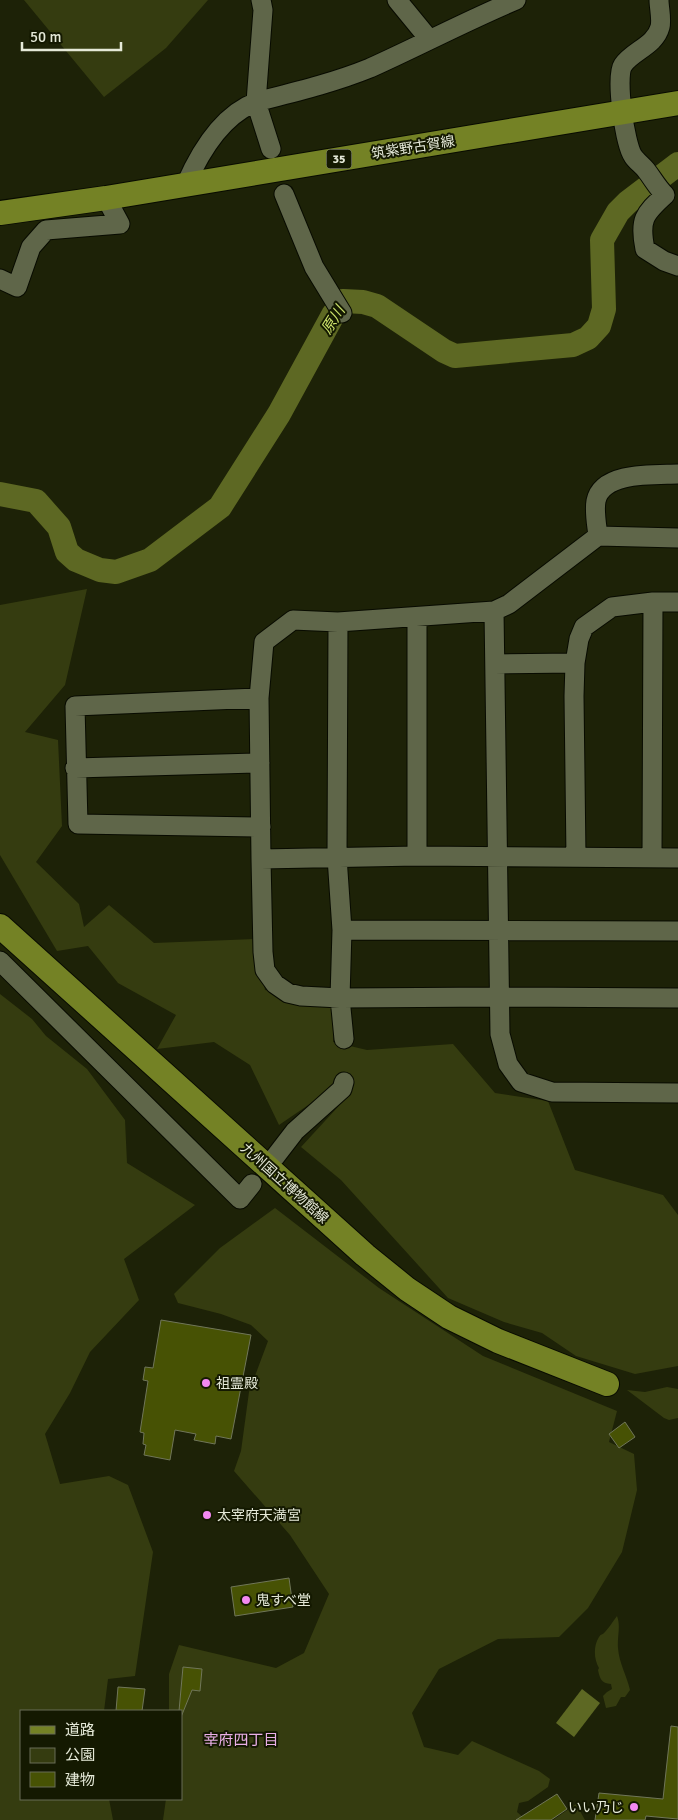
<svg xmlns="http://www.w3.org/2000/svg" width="678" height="1820" viewBox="0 0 678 1820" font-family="Signika,'Noto Sans JP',sans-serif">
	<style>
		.green { fill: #353c10 }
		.water { fill: #5d6823 }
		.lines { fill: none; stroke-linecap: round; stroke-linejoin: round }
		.river { stroke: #5d6823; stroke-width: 24 }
		.building { fill: #475204; stroke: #707659 }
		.minor-casing { stroke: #080b00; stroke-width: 21 }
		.major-casing { stroke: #080b00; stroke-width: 26 }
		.minor { stroke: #5f6649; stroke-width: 19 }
		.major { stroke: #748225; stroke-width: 24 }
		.poi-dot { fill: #f389f1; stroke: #141901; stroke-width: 2 }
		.labels { text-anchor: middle; stroke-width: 4; stroke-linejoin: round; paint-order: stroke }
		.shield { fill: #141901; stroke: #a6ab98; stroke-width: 1 }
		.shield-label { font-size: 12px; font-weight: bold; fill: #e5e9d8 }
		.street-label { font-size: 14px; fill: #e5e9d8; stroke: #141901 }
		.poi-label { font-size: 14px; fill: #e5e9d8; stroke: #141901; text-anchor: start }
		.water-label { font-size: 15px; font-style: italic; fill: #cde36b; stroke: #141901 }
		.neighbourhood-label { font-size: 15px; fill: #eaafe7; stroke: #141901 }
	</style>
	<rect width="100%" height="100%" fill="#1d2207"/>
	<!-- green -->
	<path class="green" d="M24 0H208L166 48 104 97Z
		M87 589 65 685 25 732 58 740 62 826 36 862 79 904 84 927 109 905 154 943 255 939 265 990 337 1005 333 1042 367 1050 453 1044 495 1093 548 1101 575 1170 663 1195 678 1215V1366L635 1374 576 1356 542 1333 504 1322 448 1298 341 1180 301 1147 347 1097 345 1080 279 1125 250 1065 214 1042 157 1049 176 1015 118 983 88 946 57 951 0 855V605Z
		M0 994 32 1019 46 1036 87 1069 125 1120 127 1163 195 1205 124 1259 139 1300 90 1352 70 1393 45 1434 60 1484 109 1476 128 1485 153 1552 135 1676 108 1679 104 1711H21V1799H109L113 1820H0Z
		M275 1208 379 1288 483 1356 617 1411 609 1442 634 1454 637 1490 622 1552 588 1608 559 1637 498 1639 439 1669 412 1713 424 1747 458 1755 472 1741 539 1771 550 1779 548 1787 528 1801 519 1803 517 1812 526 1820H163L166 1799H181V1711H169V1674L179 1645 276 1668 304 1653 329 1594 290 1535 234 1471 241 1451 249 1392 268 1341 251 1325 221 1314 178 1303 174 1294 220 1248Z
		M667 1387 678 1389V1418L669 1420 664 1418 627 1390 645 1392Z
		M617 1616C621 1626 617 1637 618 1648 619 1663 627 1676 630 1690L625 1697H621L616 1706 606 1708 603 1696 607 1692 612 1689 611 1684C601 1683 600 1679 598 1670L599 1668C594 1660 593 1646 599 1637 602 1633 601 1636 605 1632 608 1629 614 1620 617 1616Z
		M576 1804 585 1820H553Z"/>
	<!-- water -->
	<path class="water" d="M582 1689 600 1703 574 1737 556 1723Z"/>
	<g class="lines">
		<!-- river -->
		<path class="river" d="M0 494 36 501 59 527 67 552 76 560 100 570 116 572 150 560 220 507 279 414 333 315 343 301 363 302 377 306 444 351 455 356 573 345 588 338 599 326 604 309 602 240 618 212 628 202 678 164"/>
	</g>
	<!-- building -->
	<path class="building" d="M161 1320 251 1335 231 1439 216 1436 215 1444 194 1440 196 1434 175 1430 170 1460 144 1455 146 1445 143 1444 144 1433 140 1432 148 1381 143 1380 145 1367 153 1368Z
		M625 1422 635 1437 619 1448 609 1434Z
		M289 1578 293 1607 235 1616 231 1587Z
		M183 1667 202 1669 200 1691 192 1690 181 1717V1711H179Z
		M118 1687 145 1689 142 1711H116Z
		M671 1726 678 1727V1819L646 1816 645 1820H595L599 1793 663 1799Z
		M557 1794 567 1809 551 1820H516Z"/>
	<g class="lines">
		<!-- minor casing -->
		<g class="minor-casing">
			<path id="minor" d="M397 0 429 39
				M659 0C659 8 662 19 660 27 655 46 632 51 623 65 615 77 625 144 633 156 636 161 642 165 646 170 653 179 657 187 665 195 644 214 639 220 645 249L664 261 678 266
				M271 149 256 102C295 92 333 83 370 68 419 46 466 21 516 0
				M186 184C200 152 222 115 256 102L263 10 261 0
				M284 194 314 267 342 313
				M0 279 17 287 31 247 46 230 120 224 106 198
				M598 536C597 526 594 512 596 501 602 471 655 475 678 474
				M678 538 598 536 509 604 494 611 338 622 293 620 264 642 259 698 261 859 417 856 678 858
				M494 611 500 1034 508 1064 521 1082 552 1092 678 1093
				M417 617V856
				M338 622 337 857 342 930 340 998 344 1039
				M495 664 575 663
				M259 698 75 706 78 824 261 827
				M75 768 260 763
				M576 857 574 696 575 663 579 639 584 627 612 607 653 602H678
				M652 858 653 602
				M261 859 263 952 265 970 275 984 288 993 301 996 340 998 500 997 678 998
				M342 930 678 931
				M0 961 240 1199 252 1184
				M275 1157 295 1131 342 1089 344 1082"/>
		</g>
		<!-- major casing -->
		<g class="major-casing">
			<path id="major" d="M0 213 106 198 678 103
				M0 926 365 1255 407 1289 449 1317 498 1341 607 1384"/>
		</g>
		<!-- minor -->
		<use href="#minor" class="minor"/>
		<!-- major -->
		<use href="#major" class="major"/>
	</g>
	<!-- markers -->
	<g class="poi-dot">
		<circle cx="206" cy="1383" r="5"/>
		<circle cx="207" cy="1515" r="5"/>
		<circle cx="246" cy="1600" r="5"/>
		<circle cx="634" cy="1807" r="5"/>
	</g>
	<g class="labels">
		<!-- shield labels -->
		<rect class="shield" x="326.5" y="149.5" width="25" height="19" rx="4"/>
		<g class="shield-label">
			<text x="339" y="163">35</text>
		</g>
		<!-- street labels -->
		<g class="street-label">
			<text transform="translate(413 147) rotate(-9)" y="5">筑紫野古賀線</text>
			<text transform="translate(285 1183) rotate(42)" y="5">九州国立博物館線</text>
		</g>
		<!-- poi labels -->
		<g class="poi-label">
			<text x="216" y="1388">祖霊殿</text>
			<text x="217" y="1520">太宰府天満宮</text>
			<text x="256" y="1605">鬼すべ堂</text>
			<text x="624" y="1812" text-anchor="end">いい乃じ</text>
		</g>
		<!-- water labels -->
		<g class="water-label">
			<text transform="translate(333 320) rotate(-58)" y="5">原川</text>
		</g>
		<!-- neighbourhood labels -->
		<g class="neighbourhood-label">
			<text x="241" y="1745">宰府四丁目</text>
		</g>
	</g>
	<!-- legend -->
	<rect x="20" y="1710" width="162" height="90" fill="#141901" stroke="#686c57"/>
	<rect x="30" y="1726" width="25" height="8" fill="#748225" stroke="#686c57"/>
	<text x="65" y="1735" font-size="15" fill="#e5e9d8">道路</text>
	<rect x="30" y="1748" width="25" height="15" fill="#353c10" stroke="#686c57"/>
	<text x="65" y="1760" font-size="15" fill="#e5e9d8">公園</text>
	<rect x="30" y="1772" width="25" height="15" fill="#475204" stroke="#686c57"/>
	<text x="65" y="1785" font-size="15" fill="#e5e9d8">建物</text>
	<!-- scale -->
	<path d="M22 42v8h99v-8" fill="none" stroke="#e5e9d8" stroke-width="2.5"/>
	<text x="30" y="42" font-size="15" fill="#e5e9d8" stroke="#141901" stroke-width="4" paint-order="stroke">50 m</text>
</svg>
